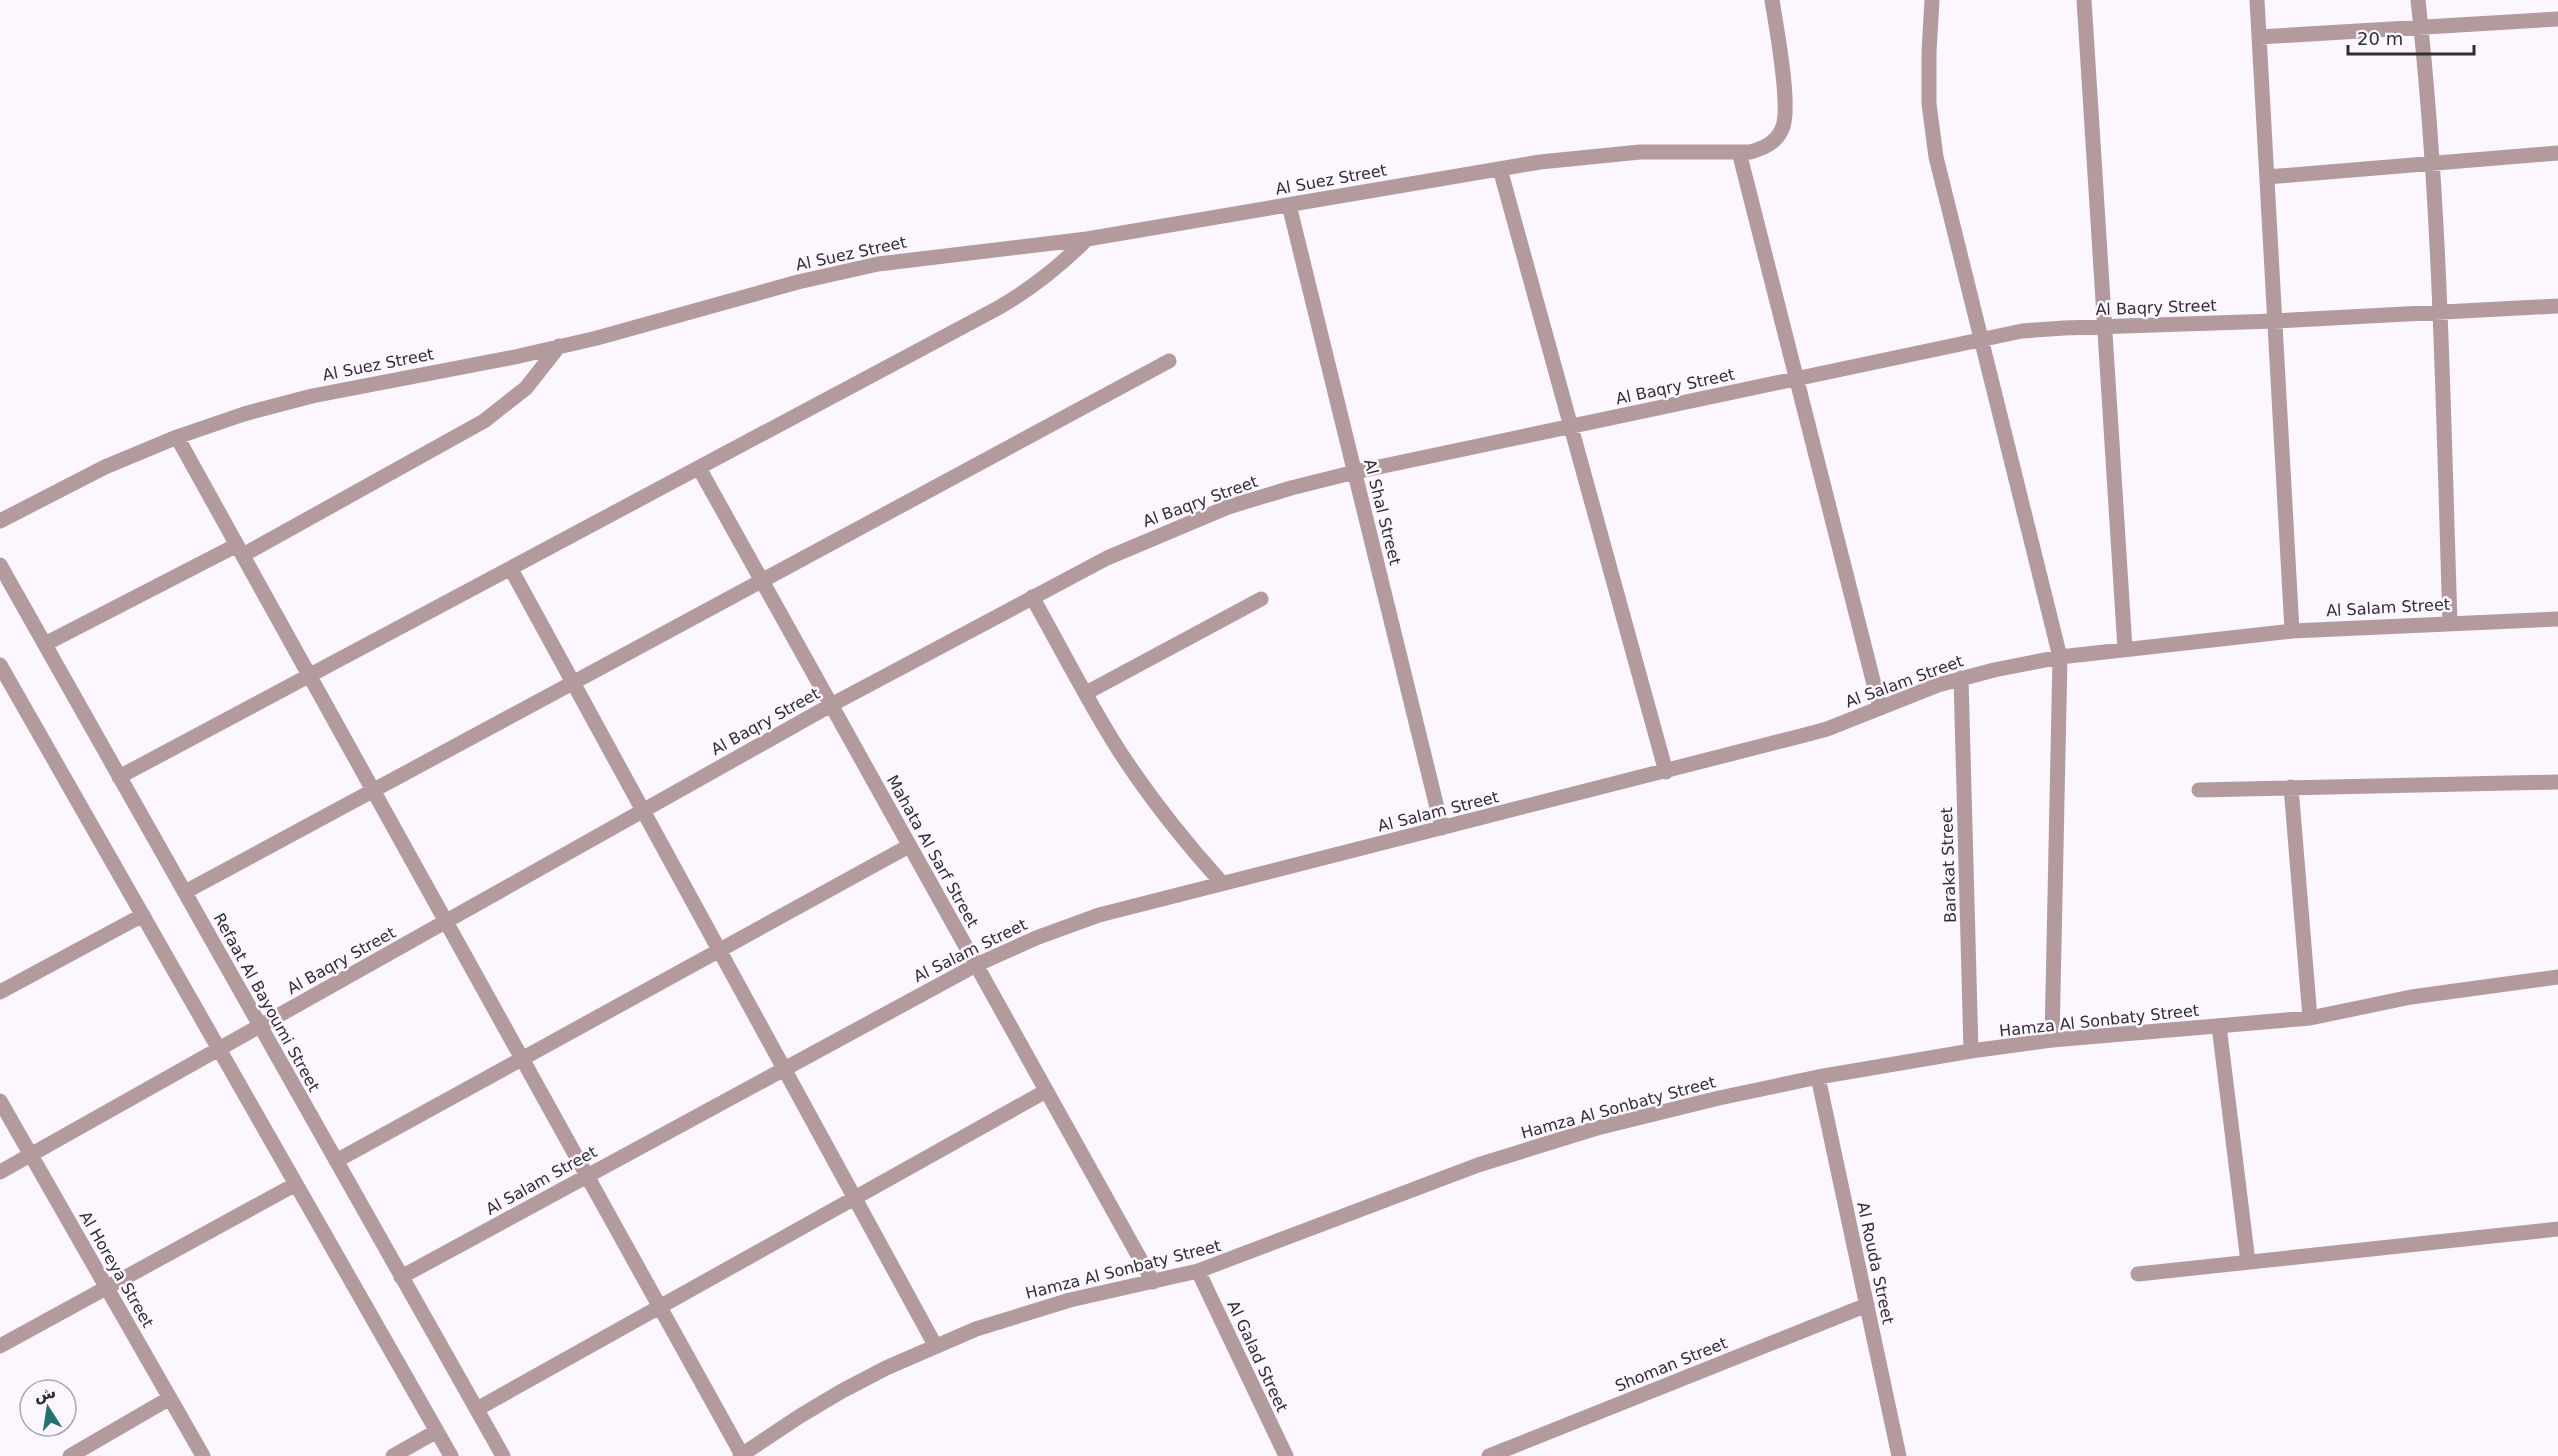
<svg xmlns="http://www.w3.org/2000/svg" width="2558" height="1456" viewBox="0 0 2558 1456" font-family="'DejaVu Sans',Cairo,sans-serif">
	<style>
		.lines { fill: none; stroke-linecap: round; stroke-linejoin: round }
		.service { stroke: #b39b9d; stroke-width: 15 }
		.minor { stroke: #b39b9d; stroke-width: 15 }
		.labels { text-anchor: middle; stroke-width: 5; stroke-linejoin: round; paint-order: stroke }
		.street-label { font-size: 16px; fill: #322d35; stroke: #fbf6ff }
	</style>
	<rect width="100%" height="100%" fill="#fbf6ff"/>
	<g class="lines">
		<!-- service -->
		<path class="service" d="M2219 1026 2248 1262
			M2138 1274 2558 1229"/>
		<!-- minor -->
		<path class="minor" d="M1932 0 1929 52V104L1936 157 2060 657 2052 1040
			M2084 0 2125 649
			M2257 0 2292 631
			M2418 0C2441 207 2443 414 2450 622
			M2259 37 2558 19
			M1739 152 1880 708
			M1500 169 1666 772
			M2267 177 2558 153
			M1289 205 1442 828
			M177 437 742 1455
			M699 468 1153 1282
			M0 521 105 467 177 437 244 414 312 396 515 357 597 338 798 282 878 264 1087 239 1540 162 1640 152H1750C1764 148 1776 143 1782 129 1792 109 1776 26 1772 0
			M243 555 484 421 526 388 559 346
			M0 565 503 1456
			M511 569 935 1345
			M1032 597C1061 648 1087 700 1118 749 1149 797 1184 841 1222 883
			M45 644 237 545
			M0 665 451 1456
			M1961 678 1971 1051
			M1086 693 1261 599
			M119 777 998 308C1031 289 1060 266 1087 239
			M2291 787 2310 1018
			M2199 790 2558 782
			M185 892 1169 361
			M0 992 143 915
			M1818 1077 1899 1456
			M0 1101 203 1456
			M336 1161 909 846
			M0 1172 831 705 1107 558 1228 507 1291 488 1355 472 2022 331 2064 328 2274 321 2558 306
			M1198 1271 1286 1456
			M401 1277 976 965 1036 938 1099 915 1801 736 1827 729 1938 685 1994 670 2060 657 2292 631 2558 619
			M0 1346 296 1184
			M477 1409 1046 1091
			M70 1456 170 1398
			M393 1456 437 1431
			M740 1456 800 1416 842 1391 886 1368 976 1329 1070 1300 1198 1271 1478 1165 1597 1128 1719 1098 1818 1077 1971 1051 2052 1040 2310 1018 2411 997 2558 977
			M1489 1456 1867 1305"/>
	</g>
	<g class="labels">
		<!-- street labels -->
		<g class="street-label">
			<text transform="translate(1331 179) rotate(-10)" y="6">Al Suez Street</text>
			<text transform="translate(851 253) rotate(-12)" y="6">Al Suez Street</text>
			<text transform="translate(2156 307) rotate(-2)" y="6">Al Baqry Street</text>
			<text transform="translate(378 364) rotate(-11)" y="6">Al Suez Street</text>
			<text transform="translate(1675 386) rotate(-12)" y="6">Al Baqry Street</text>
			<text transform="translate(1200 501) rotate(-20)" y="6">Al Baqry Street</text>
			<text transform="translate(1383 512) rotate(76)" y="6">Al Shal Street</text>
			<text transform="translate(2388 607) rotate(-3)" y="6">Al Salam Street</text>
			<text transform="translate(1904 681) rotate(-20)" y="6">Al Salam Street</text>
			<text transform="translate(765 721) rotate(-29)" y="6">Al Baqry Street</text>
			<text transform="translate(1438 811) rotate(-14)" y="6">Al Salam Street</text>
			<text transform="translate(933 851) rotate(61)" y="6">Mahata Al Sarf Street</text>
			<text transform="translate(1948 865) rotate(-92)" y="6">Barakat Street</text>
			<text transform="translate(970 950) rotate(-26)" y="6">Al Salam Street</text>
			<text transform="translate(341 960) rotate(-29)" y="6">Al Baqry Street</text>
			<text transform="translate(267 1002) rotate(61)" y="6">Refaat Al Bayoumi Street</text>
			<text transform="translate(2099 1020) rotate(-6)" y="6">Hamza Al Sonbaty Street</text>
			<text transform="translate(1618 1107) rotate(-15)" y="6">Hamza Al Sonbaty Street</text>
			<text transform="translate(541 1180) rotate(-29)" y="6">Al Salam Street</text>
			<text transform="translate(1876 1263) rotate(78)" y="6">Al Rouda Street</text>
			<text transform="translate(117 1269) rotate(60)" y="6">Al Horeya Street</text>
			<text transform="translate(1123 1269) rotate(-14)" y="6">Hamza Al Sonbaty Street</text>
			<text transform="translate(1258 1356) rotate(65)" y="6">Al Galad Street</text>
			<text transform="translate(1671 1364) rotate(-22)" y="6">Shoman Street</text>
		</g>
	</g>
	<!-- north arrow -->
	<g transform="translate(48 1408) rotate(348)"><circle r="28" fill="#fbf6ff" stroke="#aba6ae" stroke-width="1.5"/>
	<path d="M0-4.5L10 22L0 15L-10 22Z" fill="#267171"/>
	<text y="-9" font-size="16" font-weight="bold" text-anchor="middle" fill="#322d35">ش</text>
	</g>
	<!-- scale -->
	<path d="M2348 45v9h126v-9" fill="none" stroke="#322d35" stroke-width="3"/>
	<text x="2357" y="45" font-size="18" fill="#322d35" stroke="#fbf6ff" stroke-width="4.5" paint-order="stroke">20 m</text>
</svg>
